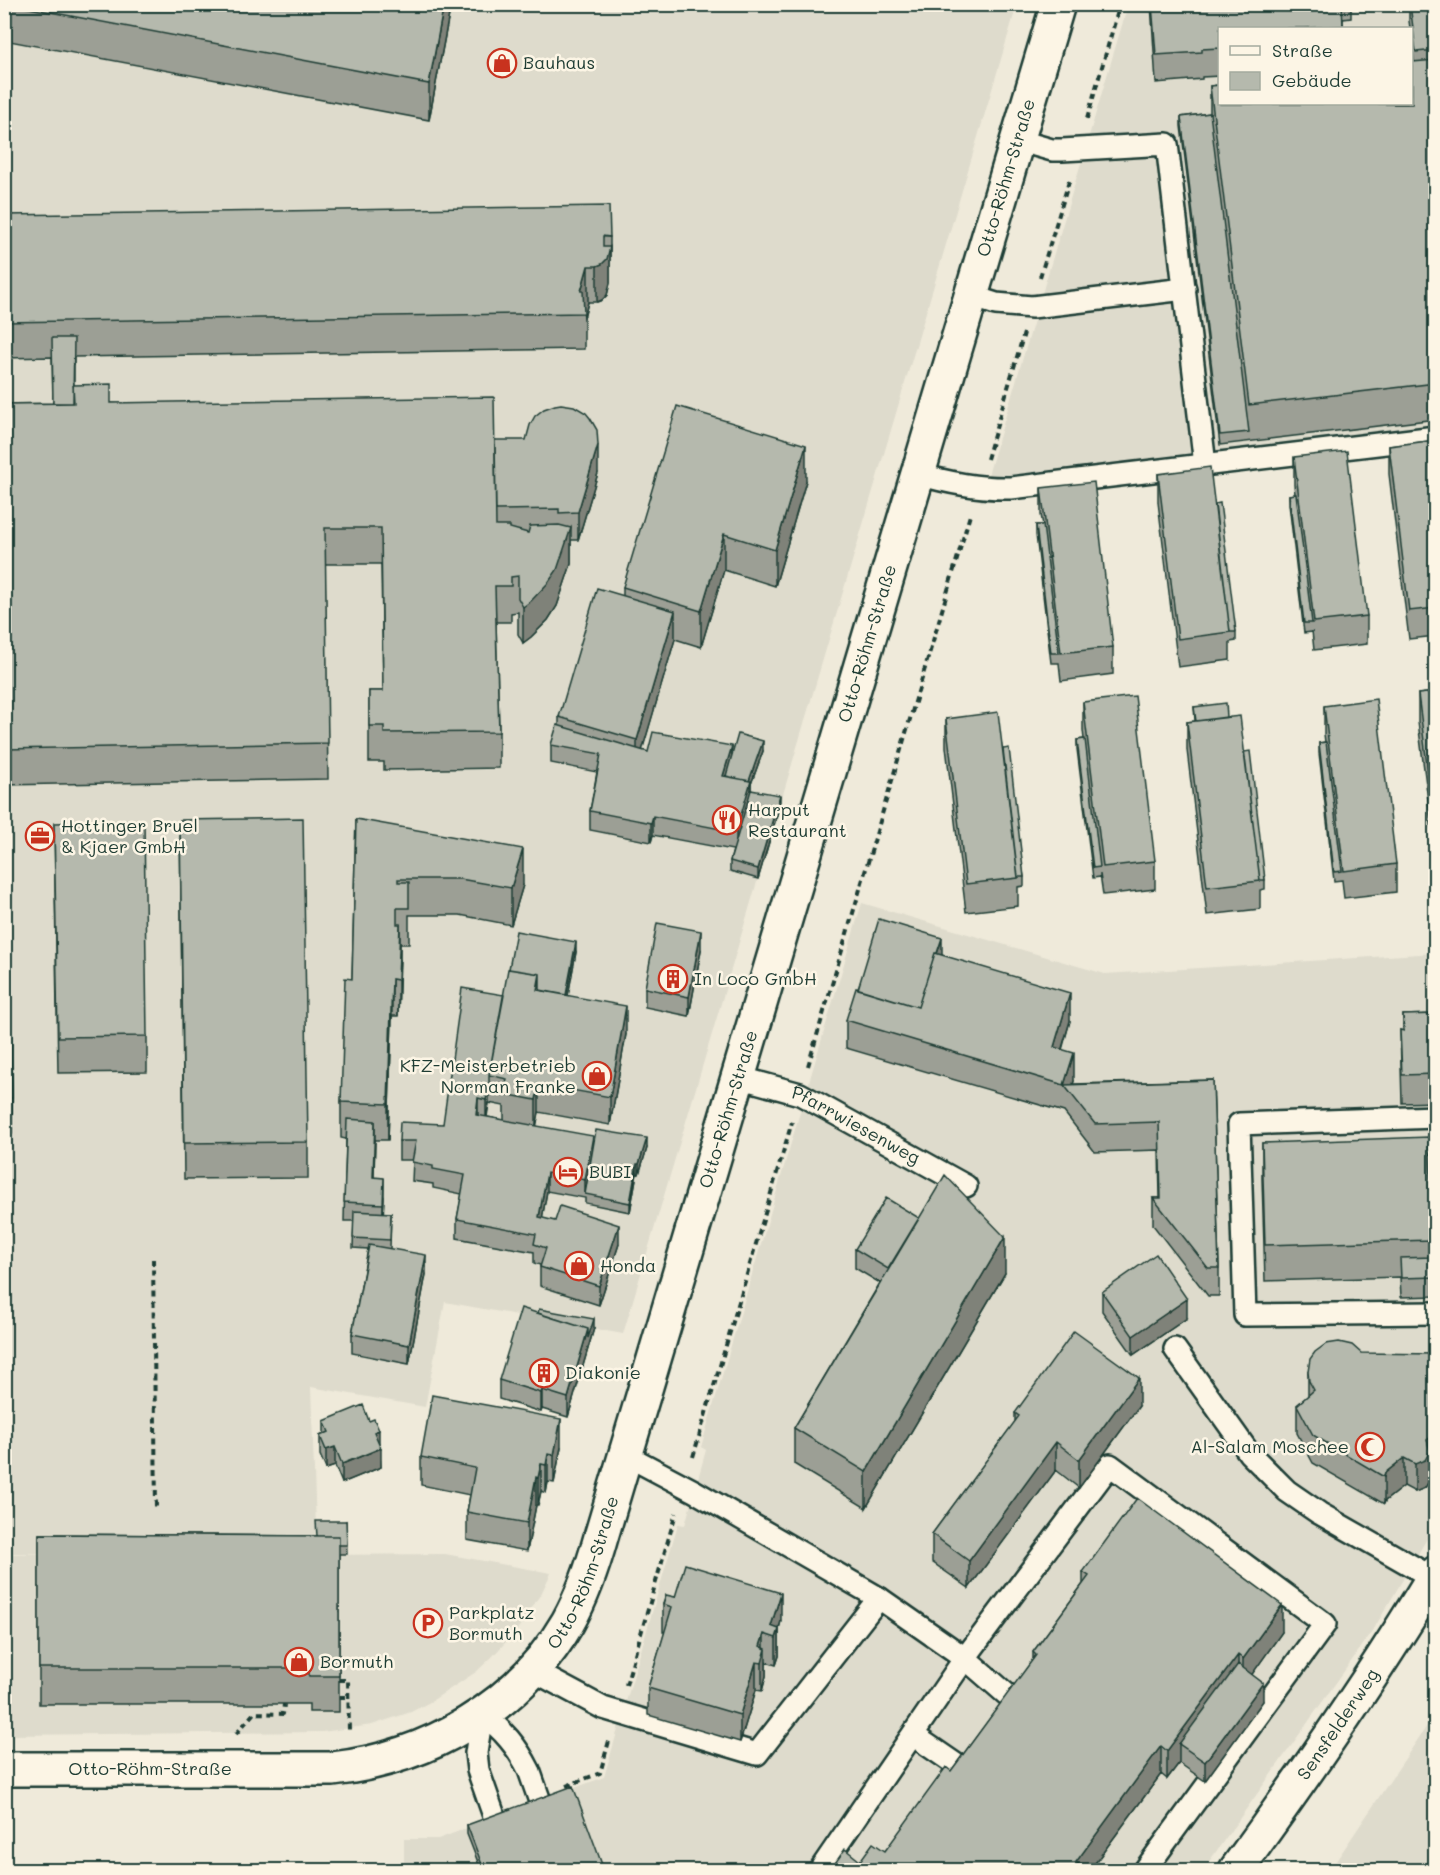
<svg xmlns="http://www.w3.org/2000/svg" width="1440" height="1875" viewBox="0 0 1440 1875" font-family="Mali,sans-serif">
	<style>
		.built { fill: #dedbcc; fill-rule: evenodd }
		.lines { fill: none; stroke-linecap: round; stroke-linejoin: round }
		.lane-casing { stroke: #1f3d34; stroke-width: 26 }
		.street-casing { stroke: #1f3d34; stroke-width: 38 }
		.secondary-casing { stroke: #1f3d34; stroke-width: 38 }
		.path { stroke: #1f3d34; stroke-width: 4; stroke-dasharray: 6 4.5; stroke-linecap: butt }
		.lane { stroke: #fcf5e5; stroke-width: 21 }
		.street { stroke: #fcf5e5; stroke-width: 33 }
		.secondary { stroke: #fcf5e5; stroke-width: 33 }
		.wall { fill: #9c9f95; stroke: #1f3d34; stroke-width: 1.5; fill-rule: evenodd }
		.shaded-wall { fill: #7f8279; stroke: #1f3d34; stroke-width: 1.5 }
		.building { fill: #b5b9ad; stroke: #1f3d34; stroke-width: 1.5 }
		.labels { text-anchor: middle; stroke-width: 5; stroke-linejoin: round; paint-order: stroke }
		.poi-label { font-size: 18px; fill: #1f3d34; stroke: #fcf5e5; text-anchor: start }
		.street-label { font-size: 18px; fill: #1f3d34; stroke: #fcf5e5 }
	</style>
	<rect width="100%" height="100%" fill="#efeada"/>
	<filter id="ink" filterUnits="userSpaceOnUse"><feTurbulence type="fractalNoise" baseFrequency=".0167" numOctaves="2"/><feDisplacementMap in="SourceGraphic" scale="12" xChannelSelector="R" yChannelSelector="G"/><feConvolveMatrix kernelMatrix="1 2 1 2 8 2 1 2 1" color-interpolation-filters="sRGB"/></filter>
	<g filter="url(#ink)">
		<!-- built -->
		<path class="built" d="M5 5H1017L623 1334 445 1302 425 1407 311 1387 317 1555 445 1554 551 1573 542 1592 517 1630 491 1658 476 1672 430 1702 411 1712 372 1725 322 1732 5 1735V1554L59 1553H5Z
			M1128 5H1435V448L980 502ZM1220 28H1412V104H1220Z
			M862 903 1105 974 1435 953V1525L1372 1632 1203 1870H407L406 1863 404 1862V1839H438L604 1777 678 1524 685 1525 706 1450 701 1447Z
			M1435 1714V1870H1330Z"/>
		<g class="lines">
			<!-- lane casing -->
			<g class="lane-casing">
				<g id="lane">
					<path d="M1017 140 1052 150H1062L1167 144 1205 465"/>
					<path d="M971 296 996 304 1032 307 1185 289"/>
					<path d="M918 474C949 483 978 489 1011 488L1436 437"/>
					<path id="s1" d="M738 1077 800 1094 966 1186"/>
					<path d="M1436 1117 1239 1124 1245 1315 1436 1313"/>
					<path d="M1175 1349 1249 1453 1287 1491 1319 1513 1433 1578"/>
					<path d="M626 1455 694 1491 879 1598 965 1658 1012 1699"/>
					<path d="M532 1670 603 1708 757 1754 879 1598"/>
					<path d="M913 1735 961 1768"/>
					<path d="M513 1870 478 1770 476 1753 482 1714C503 1730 517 1746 529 1770L564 1870"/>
					<path d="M820 1870 965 1658 1110 1465 1325 1624 1145 1870"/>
				</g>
			</g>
			<!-- street casing -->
			<g class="street-casing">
				<g id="street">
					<path id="s2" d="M1236 1870C1306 1774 1374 1675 1436 1573"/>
				</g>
			</g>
			<!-- secondary casing -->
			<g class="secondary-casing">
				<g id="secondary">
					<path id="s3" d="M4 1769H333C428 1758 519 1707 568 1622 583 1595 593 1566 601 1537L1058 4"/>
				</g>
			</g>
			<!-- path -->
			<path class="path" d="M1087 119 1120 4
				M1040 277 1070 178
				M987 459 1024 333
				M808 1066 970 515
				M153 1259 156 1507
				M693 1457 792 1122
				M339 1680H348L349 1731
				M626 1685 676 1513
				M339 1697H349
				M236 1734 254 1713 283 1714 284 1704
				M566 1786 600 1773 609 1741"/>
			<!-- lane -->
			<use href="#lane" class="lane"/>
			<!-- street -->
			<use href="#street" class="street"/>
			<!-- secondary -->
			<use href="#secondary" class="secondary"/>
		</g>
		<!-- wall -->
		<path class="wall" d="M4 4H451L429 120 4 40Z
			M1151 4H1351V18L1343 19V28H1220V76L1202 77V79L1156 83Z
			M1409 4H1436V419L1220 445 1181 126V117L1210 113V86L1414 62 1412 38V28H1410L1409 21Z
			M4 215 610 237V283L607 295 602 300 597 302H588L584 318V349L74 357V385L111 403 495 440 598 473 578 540H571V564L557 606 548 620 531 637 523 643 518 634V612L511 613V622H496L499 732V768L384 770V762H369V691H383L381 564H325L328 779 4 785V404L53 403 52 357 4 358Z
			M1436 440V636L1409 639 1389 474V446Z
			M1294 457 1367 616V644L1314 650 1312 631V632L1304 633 1289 504V495L1295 494 1294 485Z
			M1158 474 1215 504 1236 632V641L1230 642V660L1178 667 1158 502Z
			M806 481 775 586 724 570 701 647 675 639 642 750 648 752 732 756 763 751 751 784V790L780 805 758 879 730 871V861L733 850 653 835 651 842 590 830V811L597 772 551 763V745L559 725V717L623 596V587Z
			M1041 488 1113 647V674L1061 681 1059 663H1051L1036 535V525H1043L1041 515Z
			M1436 692V863L1418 722V694Z
			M1083 702 1155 861V889L1103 895 1100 874V877L1093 878 1077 749V740L1084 739 1083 730Z
			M1324 706 1396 864V892L1344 898 1342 880 1334 881 1319 753V743L1325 742 1324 734Z
			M1194 707 1227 717 1244 752 1265 880V889L1260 890V909L1207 915 1187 750V722L1195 721Z
			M946 719 1003 749 1024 877V886L1018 887V906L966 912 946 747Z
			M356 819 523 885 511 925 460 915H409V944H400L398 1016H392L388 1140H375L374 1177 384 1197 383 1213H391L390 1249 426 1274 409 1364 352 1353V1334L368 1249 353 1248 354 1221H344L346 1139 341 1138V1102L352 979Z
			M180 820 308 1142V1178L184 1179Z
			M54 823 147 1036V1072L58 1073Z
			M4 837 6 838 12 1098V1134H5V1148H4Z
			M701 950 689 1016 645 1007V988Z
			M576 952 568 995 626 1034 610 1125 539 1112 536 1126 593 1147 647 1148 639 1174 637 1173 630 1212 585 1203V1198L547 1191 542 1218 619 1244 599 1305 540 1286V1265L534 1263V1252L457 1238V1219L462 1194 433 1188V1184L412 1181 413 1160H399V1141L443 1124 504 995ZM489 1103 504 1106V1120L487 1117Z
			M942 955 1070 1021 1062 1050 1074 1081 1073 1084 1213 1080 1219 1268V1296H1208L1153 1225V1198H1160L1159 1150 1095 1152 1064 1112 846 1048V1020Z
			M1436 1014V1102L1402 1103 1400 1030 1403 1031V1015Z
			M1262 1143 1436 1154V1296L1401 1297 1400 1277 1265 1281 1262 1179Z
			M855 1249 1005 1273 866 1508 794 1464V1428L880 1283 855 1268Z
			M1102 1292 1187 1318 1133 1355 1102 1311Z
			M594 1328 568 1417 542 1409 541 1412 499 1399V1380Z
			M1308 1372 1430 1466V1479L1425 1488 1415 1492 1404 1486 1385 1501 1384 1504 1313 1463 1297 1433V1405L1308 1396Z
			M1139 1406 1079 1488 1056 1470 969 1588 932 1562V1534L1015 1422V1413Z
			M324 1421 379 1444 381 1467 342 1483 335 1466 326 1469 320 1455V1436L324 1434Z
			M561 1447 554 1483 548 1482 546 1493 541 1491 538 1505H536L527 1551 467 1540V1512L470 1495 421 1485V1457Z
			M346 1521 347 1554H339V1712H309V1704H39V1534L317 1536Z
			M1083 1572 1282 1632 1252 1674 1263 1701 1205 1781 1179 1763 1167 1779 1161 1774 1090 1870H833V1866L860 1861 885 1851 951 1771 1033 1660V1652L1083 1584Z
			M675 1597 781 1621 779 1629V1656L776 1665 766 1662V1676L762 1691 756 1690 740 1742 648 1715V1688L665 1632H663V1604Z
			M467 1825 604 1870H481L467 1834Z"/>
		<!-- shaded-wall -->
		<path class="shaded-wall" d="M444 4H451L429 120V84Z
			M610 247V283L607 295 602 300 597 302V266Z
			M588 266V302L584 318 581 291Z
			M598 445V473L578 540V512Z
			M806 445V481L775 586V550Z
			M571 528V564L557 606 548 620 531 637 523 643V607Z
			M724 534V570L701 647V611Z
			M675 611V639L637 768V740Z
			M763 741V751L751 784V800L736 851V832L746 789Z
			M732 746V765L726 786 723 776Z
			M780 795V805L758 879V869Z
			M653 816V835L651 842V823Z
			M523 849V885L511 925V888Z
			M400 924V960L398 1016V980Z
			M701 931V950L689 1016V997Z
			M942 938V957L918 1016Z
			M576 942V952L566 1007V997Z
			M540 974V1002L537 990Z
			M392 979V1016L388 1140V1104Z
			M1070 993V1021L1054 1075V1047Z
			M626 1006V1034L610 1125V1097Z
			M1074 1053V1081L1070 1092 1064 1085Z
			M539 1084V1112L536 1128V1100Z
			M489 1085V1103L486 1119V1100Z
			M478 1098V1117L476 1115Z
			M375 1121V1140L373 1196V1177Z
			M593 1136V1155L585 1194V1180Z
			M647 1138V1148L639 1174V1164Z
			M637 1164V1173L630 1212V1203Z
			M547 1173V1191L539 1236V1217Z
			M384 1178V1197L383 1223V1204Z
			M619 1225V1244L599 1305V1286Z
			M1005 1237V1273L866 1508V1472Z
			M426 1255V1274L409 1364V1345Z
			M1187 1299V1318L1133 1355V1336Z
			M594 1319V1328L568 1417V1398L588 1329Z
			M1139 1378V1406L1079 1488V1460Z
			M542 1390V1409L541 1412V1393Z
			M561 1419V1447L554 1483V1455Z
			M379 1430V1449L374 1432Z
			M1436 1433V1461L1430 1466V1479L1425 1488 1415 1492V1464L1427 1440Z
			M1056 1442V1470L969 1588V1561Z
			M335 1447V1466L326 1469V1450Z
			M381 1448V1467L342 1483V1464Z
			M548 1454V1482L546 1493V1465Z
			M1404 1458V1486L1385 1501 1384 1504V1477L1385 1473Z
			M541 1464V1491L538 1505V1478Z
			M536 1477V1505L527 1551V1523Z
			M781 1593V1621L776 1638 771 1626Z
			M1282 1605V1632L1243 1687V1659Z
			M779 1629V1656L776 1665V1638Z
			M764 1634V1655L766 1649V1676L762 1691V1663L760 1646Z
			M1238 1655V1683L1179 1744V1763L1167 1779V1751Z
			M756 1662V1690L740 1742V1715Z
			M1263 1683V1701L1205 1781V1762Z
			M1161 1746V1774L1090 1870H1076V1862Z"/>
		<!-- building -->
		<path class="building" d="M8 4H444L429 84Z
			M1152 4H1342L1343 26 1305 28H1220V48L1202 49V52L1156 55Z
			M1410 4H1436V50L1416 52Z
			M1436 60V383L1249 405 1210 86 1220 85V104H1412V62Z
			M1210 113 1249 432 1220 435 1181 117Z
			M609 206 610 237 603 236V247H610L607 259 602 264 597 266H588L581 291H583L584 313 4 322V215Z
			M52 338H74L73 403H53Z
			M111 384V403L494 397 496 526H510V528L528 533 530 526 559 525 571 528 557 570 548 583 531 601 523 607 518 598V576L511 577V586H495L499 732 384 733V726H369V691H383L381 528H325L328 743 4 749V404L74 403 73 385Z
			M561 404 574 406 586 413 590 418 597 430 598 445 578 512 559 513V509L496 510 495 440H526L530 425 535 416 544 409 555 405Z
			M677 406 806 445 775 550 724 534 701 611 623 587Z
			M1436 440V608L1409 611 1389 446Z
			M1347 451 1367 616 1314 622 1294 457Z
			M1210 467 1230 632 1178 639 1158 474Z
			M1094 482 1113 647 1061 653 1041 488Z
			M1296 494 1312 623H1304L1289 495Z
			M1220 503 1236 632H1230L1215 504Z
			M1036 525H1043L1059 653H1051Z
			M597 588 675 611 637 740 559 717Z
			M1436 692V835L1418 694Z
			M1135 696 1155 861 1103 867 1083 702Z
			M1376 699 1396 864 1344 871 1324 706Z
			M1226 703 1227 717 1196 721 1194 707Z
			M998 712 1018 878 966 884 946 719Z
			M1240 716 1260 881 1207 887 1187 722Z
			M557 725 648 752 653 732 732 746 723 776 751 781 736 832 653 816 651 823 590 811 601 754 551 745Z
			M738 734 763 741 749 781 726 776Z
			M1085 739 1100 867 1093 868 1077 740Z
			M1326 742 1342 871 1334 872 1319 743Z
			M1009 748 1024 877H1018L1003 749Z
			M1250 751 1265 880H1260L1244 752Z
			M751 790 780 795 758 869 730 861Z
			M303 818 308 1142 184 1143 180 820Z
			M356 819 523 849 511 888 460 879H398V882H409V908H397V924H400L398 980 392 979 388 1104 341 1102 345 978 352 979Z
			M144 821 147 1036 58 1037 54 823Z
			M4 843H8L7 927H9L12 1098H5V1112H4Z
			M879 919 942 938 937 953H935L918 1007 858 989Z
			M657 923 701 931 689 997 645 988Z
			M516 931 576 942 566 995 540 990V974L509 969Z
			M935 953 1070 993 1054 1047 1074 1053 1064 1085 846 1020 856 988 918 1007Z
			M508 969 540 974 537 990 626 1006 610 1097 539 1084 536 1100 504 1094 507 1079 489 1075Z
			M462 988 504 995 489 1075V1085L486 1100 478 1098 476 1115 593 1136 585 1180 547 1173 539 1217 555 1221 560 1206 619 1225 599 1286 540 1267 546 1248 534 1244 536 1234 457 1219 465 1175 433 1169V1166L412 1162 416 1141H399L400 1122 443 1124Z
			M1436 1014V1074L1402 1075 1400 1030 1404 1031 1403 1015Z
			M1213 1080 1219 1268H1208L1153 1198H1161L1159 1122 1095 1124 1064 1085Z
			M347 1119 375 1121 373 1177 384 1178 383 1204 344 1202Z
			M596 1130 647 1138 639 1164H637L630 1203 585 1194Z
			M1429 1137 1432 1240 1265 1245 1262 1143Z
			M1430 1154H1436V1277L1401 1278 1400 1258 1432 1257Z
			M945 1175 1005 1237 866 1472 794 1428Z
			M886 1198 919 1218 888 1269 855 1249Z
			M354 1211 391 1213 390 1240 353 1238Z
			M369 1245 426 1255 409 1345 352 1334Z
			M1156 1254 1187 1299 1133 1336 1102 1292Z
			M521 1308 588 1329 568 1398 542 1390 541 1393 499 1380Z
			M539 1309 594 1319 588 1338V1329L538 1313Z
			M1074 1331 1139 1378 1079 1460 1056 1442 969 1561 932 1534 1019 1416 1015 1413Z
			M1339 1342 1352 1345 1361 1353 1436 1354V1433L1427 1440 1430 1451 1425 1460 1415 1464 1404 1458 1385 1473 1384 1477 1313 1435 1297 1405 1314 1390 1309 1381 1308 1372 1310 1359 1315 1352 1326 1344Z
			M432 1395 561 1419 554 1455 548 1454 546 1465 541 1464 538 1478 536 1477 527 1523 467 1512 475 1468 421 1457Z
			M363 1405 369 1421 374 1419 379 1430 374 1432 381 1448 342 1464 335 1447 326 1450 320 1436 329 1432 324 1421Z
			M1137 1498 1282 1605 1243 1659 1238 1655 1167 1751 1161 1746 1076 1862 1081 1866 1078 1870H839L833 1866 845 1849 860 1861 873 1843 885 1851 946 1767 951 1771 1036 1655 1033 1652 1089 1576 1083 1572Z
			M316 1521H346L347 1545H339V1536H317Z
			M39 1534 339 1536V1676H309V1668H39Z
			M685 1564 781 1593 771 1626 779 1629 776 1638 764 1634 760 1646 766 1649 762 1663 756 1662 740 1715 648 1688 672 1607 663 1604 666 1595 675 1597Z
			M1238 1664 1263 1683 1205 1762 1179 1744Z
			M573 1786 604 1870H484L467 1825Z"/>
	</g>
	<!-- icons -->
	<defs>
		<g id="shop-ring" transform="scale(1.5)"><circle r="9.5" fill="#fcf5e5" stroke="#c8321e" stroke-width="1.5"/><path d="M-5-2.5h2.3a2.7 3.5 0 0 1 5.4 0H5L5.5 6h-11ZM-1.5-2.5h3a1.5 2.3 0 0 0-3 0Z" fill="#c8321e"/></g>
		<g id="restaurant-ring" transform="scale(1.5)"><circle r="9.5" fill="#fcf5e5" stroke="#c8321e" stroke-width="1.5"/><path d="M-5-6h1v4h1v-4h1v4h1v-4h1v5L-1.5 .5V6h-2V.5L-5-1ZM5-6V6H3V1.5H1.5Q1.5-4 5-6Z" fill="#c8321e"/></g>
		<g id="office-ring" transform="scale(1.5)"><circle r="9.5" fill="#fcf5e5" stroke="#c8321e" stroke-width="1.5"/><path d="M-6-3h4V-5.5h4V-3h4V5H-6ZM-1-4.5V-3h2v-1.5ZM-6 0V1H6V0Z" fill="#c8321e"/></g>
		<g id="building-ring" transform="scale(1.5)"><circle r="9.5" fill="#fcf5e5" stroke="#c8321e" stroke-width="1.5"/><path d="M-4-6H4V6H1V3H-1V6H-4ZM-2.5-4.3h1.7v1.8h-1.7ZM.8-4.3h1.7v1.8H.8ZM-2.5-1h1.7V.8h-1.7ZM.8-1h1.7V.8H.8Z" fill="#c8321e"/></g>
		<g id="hotel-ring" transform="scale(1.5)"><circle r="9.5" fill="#fcf5e5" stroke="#c8321e" stroke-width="1.5"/><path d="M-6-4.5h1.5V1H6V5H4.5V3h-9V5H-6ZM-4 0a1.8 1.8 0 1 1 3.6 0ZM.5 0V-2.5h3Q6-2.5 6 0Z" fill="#c8321e"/></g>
		<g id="mosque-ring" transform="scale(1.5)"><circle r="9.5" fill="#fcf5e5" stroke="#c8321e" stroke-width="1.5"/><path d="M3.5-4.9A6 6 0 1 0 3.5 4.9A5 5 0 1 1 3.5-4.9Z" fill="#c8321e"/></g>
		<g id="parking-ring" transform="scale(1.5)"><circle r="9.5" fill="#fcf5e5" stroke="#c8321e" stroke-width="1.5"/><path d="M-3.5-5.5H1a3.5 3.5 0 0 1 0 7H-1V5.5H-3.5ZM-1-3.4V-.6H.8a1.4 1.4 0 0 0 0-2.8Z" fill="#c8321e"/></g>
	</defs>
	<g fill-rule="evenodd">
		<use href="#shop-ring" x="502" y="63"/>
		<use href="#restaurant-ring" x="727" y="820"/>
		<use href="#office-ring" x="40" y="836"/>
		<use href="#building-ring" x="673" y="979"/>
		<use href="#shop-ring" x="597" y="1076"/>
		<use href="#hotel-ring" x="568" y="1172"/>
		<use href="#shop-ring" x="579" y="1266"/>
		<use href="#building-ring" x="544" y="1373"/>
		<use href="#mosque-ring" x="1370" y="1447"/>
		<use href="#parking-ring" x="428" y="1623"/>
		<use href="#shop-ring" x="299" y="1662"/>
	</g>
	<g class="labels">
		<!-- poi labels -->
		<g class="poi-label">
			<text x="523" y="69">Bauhaus</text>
			<text x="748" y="816">Harput<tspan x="748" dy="21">Restaurant</tspan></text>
			<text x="61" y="832">Hottinger Bruel<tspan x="61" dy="21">&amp; Kjaer GmbH</tspan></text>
			<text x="694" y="985">In Loco GmbH</text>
			<text x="576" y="1072" text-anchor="end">KFZ-Meisterbetrieb<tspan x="576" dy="21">Norman Franke</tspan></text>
			<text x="589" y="1178">BUBI</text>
			<text x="600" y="1272">Honda</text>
			<text x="565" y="1379">Diakonie</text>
			<text x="1349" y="1453" text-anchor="end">Al-Salam Moschee</text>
			<text x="449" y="1619">Parkplatz<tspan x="449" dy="21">Bormuth</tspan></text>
			<text x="320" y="1668">Bormuth</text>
		</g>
		<!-- street labels -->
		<g class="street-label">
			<text dy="6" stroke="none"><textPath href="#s3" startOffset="2126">Otto-Röhm-Straße</textPath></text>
			<text dy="6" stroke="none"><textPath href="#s3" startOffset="1640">Otto-Röhm-Straße</textPath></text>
			<text dy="6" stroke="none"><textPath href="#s3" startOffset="1154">Otto-Röhm-Straße</textPath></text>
			<text dy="6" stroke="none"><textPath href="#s1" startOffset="128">Pfarrwiesenweg</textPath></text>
			<text dy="6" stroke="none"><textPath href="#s3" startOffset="668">Otto-Röhm-Straße</textPath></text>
			<text dy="6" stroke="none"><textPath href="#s2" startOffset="178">Sensfelderweg</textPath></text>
			<text dy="6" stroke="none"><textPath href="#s3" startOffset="146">Otto-Röhm-Straße</textPath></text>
		</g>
	</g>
	<!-- margin -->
	<rect width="1440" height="1875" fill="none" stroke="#fcf5e5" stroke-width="24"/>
	<rect x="12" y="12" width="1416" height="1851" fill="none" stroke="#1f3d34" stroke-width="2" filter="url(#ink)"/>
	<!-- legend -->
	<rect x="1218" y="27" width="195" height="78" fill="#fcf5e5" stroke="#a4ab9e" stroke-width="1.5"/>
	<rect x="1230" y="46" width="30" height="9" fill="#fcf5e5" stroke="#a4ab9e" stroke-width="1.5"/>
	<text x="1272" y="57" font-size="18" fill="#1f3d34">Straße</text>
	<rect x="1230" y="72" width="30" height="18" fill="#b5b9ad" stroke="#a4ab9e" stroke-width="1.5"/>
	<text x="1272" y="87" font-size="18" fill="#1f3d34">Gebäude</text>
</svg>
